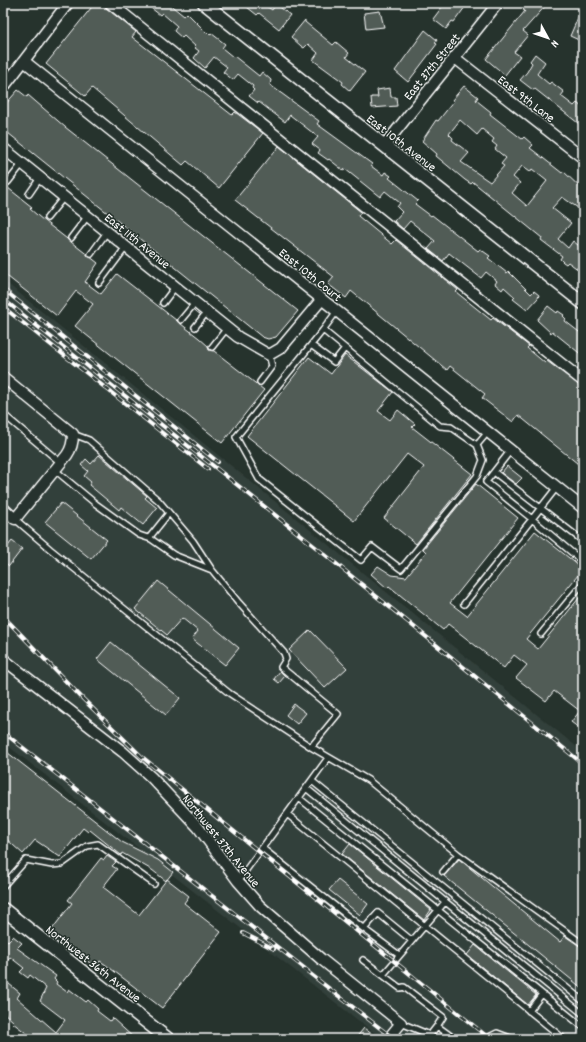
<svg xmlns="http://www.w3.org/2000/svg" width="586" height="1042" viewBox="0 0 586 1042" font-family="Dekko,sans-serif">
	<style>
		.built { fill: #333f3a }
		.building { fill: #515c57; stroke: #fff; fill-rule: evenodd }
		.lines { fill: none; stroke-linecap: round; stroke-linejoin: round }
		.service-casing { stroke: #fff; stroke-width: 8 }
		.minor-casing { stroke: #fff; stroke-width: 13 }
		.tertiary-casing { stroke: #fff; stroke-width: 15 }
		.service { stroke: #26332d; stroke-width: 5 }
		.minor { stroke: #26332d; stroke-width: 10 }
		.tertiary { stroke: #26332d; stroke-width: 12 }
		.rail-casing { stroke: #fff; stroke-width: 4 }
		.rail { stroke: #26332d; stroke-width: 2.5; stroke-dasharray: 8; stroke-linecap: butt }
		.labels { text-anchor: middle; stroke-width: 3; stroke-linejoin: round; paint-order: stroke }
		.street-label { font-size: 13px; fill: #fff; stroke: #26332d }
	</style>
	<rect width="100%" height="100%" fill="#26332d"/>
	<filter id="ink" filterUnits="userSpaceOnUse"><feTurbulence type="fractalNoise" baseFrequency=".025" numOctaves="2"/><feDisplacementMap in="SourceGraphic" scale="8" xChannelSelector="R" yChannelSelector="G"/><feConvolveMatrix kernelMatrix="1 2 1 2 8 2 1 2 1" color-interpolation-filters="sRGB"/></filter>
	<g filter="url(#ink)">
		<!-- built -->
		<path class="built" d="M3 280 583 752V1039H382L3 742Z"/>
		<!-- building -->
		<path class="building" d="M95 3H104L106 8 136 32 132 37 232 115 235 112 263 133 219 188 187 161 183 165 92 88 85 96 46 64Z
			M155 3H168L184 16 187 13 209 35 211 33 225 44 222 48 233 57 234 56 259 76 262 72 271 80 270 85 319 121 317 124 372 164 371 166 383 175 385 172 391 176 389 178 418 201 415 204 431 216 432 215 478 251 480 249 490 256 488 258 507 273 508 271 531 294 534 291 539 295 538 298 527 310 513 299 515 297 504 287 502 290 495 284 497 281 486 272 481 278 449 253 443 261 428 249 435 241 410 221 403 229 394 221 402 212 397 207 400 203 385 191 380 197 345 169 344 171 329 159 328 160 318 153 320 150 312 144 318 137 290 115 285 122 259 102 258 103 249 96 254 90 252 88 253 86 238 74 233 80 223 72 227 67 214 57 205 68 194 58 199 51 195 48 196 47 184 36 182 38 174 31 177 26 162 13 160 15 151 8Z
			M251 3H262L272 10 276 4 290 15 279 29 259 13 257 15 247 7Z
			M445 3H468L454 22 452 21 446 29 433 19Z
			M529 3H548L523 31 528 35 514 52 520 56 505 75 486 59 525 11 523 10Z
			M583 6V42L570 36Z
			M380 11 384 27 366 29 364 13Z
			M305 20V22L333 45 336 42 349 53 346 57 365 72 350 91 342 84 343 82 313 60 318 53 308 44 304 48 301 46 291 37Z
			M425 30 437 40 435 43 437 44 408 82 395 71Z
			M535 54 545 62 537 74 549 84 551 82 564 92 561 96 574 106 577 103 583 108V127L535 89 533 90 520 80 527 72 532 63 530 61Z
			M464 86 478 97 476 100 491 112 490 114 522 139 524 137 533 145 530 148 534 151 562 173 563 171 583 190V203L578 208 562 197 552 208 571 223 558 239 568 248 573 241 583 249V273L568 262 566 264 563 262 560 259 562 256 541 240 542 238 473 182 471 184 465 180 436 156 437 154 422 141 436 120 438 121 454 101 452 100ZM460 120 477 135 482 129 494 139 492 142 497 146 495 149 506 158 501 164 504 166 490 182 461 162 469 153 452 140 453 138 449 134ZM522 166 530 172 532 169 547 181 527 206 512 193 520 183 513 177Z
			M390 88 391 97H396L397 106 372 108 371 97H378L377 90Z
			M18 90 27 97 28 95 65 127 298 311 276 337 268 339 262 337 3 129V107Z
			M279 146 361 212 358 216 392 244 396 240 458 290 456 292 491 320 493 318 529 346 527 348 545 363 547 361 583 388V468L518 415 513 422 482 398 485 394 450 366 447 370 351 291 346 298 328 284 334 277 235 200Z
			M3 184 32 207 30 209 44 221 98 263 85 282 101 294 117 274 199 338 208 346 209 350 214 351 223 358 264 390 222 443 75 326 93 304 76 291 57 316 3 273Z
			M548 306 557 313 558 311 564 315 563 316 566 319 565 321 583 335V356L552 331 551 333 537 320Z
			M345 355 393 392 378 411 390 420 398 410 415 424 412 427 472 474 416 544 384 518 424 467 407 454 354 521 247 436 309 357 331 374Z
			M99 455 147 496 145 498 157 508 143 525 121 507 119 510 89 485 91 482 84 476 88 471 81 465 86 459 91 464Z
			M507 466 522 478 516 484 501 473Z
			M476 484 518 518 450 603 467 616 535 531 583 569 526 639 538 649 583 593V731L571 722 580 711 554 691 546 701 516 678 527 665 514 655 504 668 448 624 443 630 389 586 387 588 371 574 378 566 392 575 406 577 426 552 423 549Z
			M61 503 107 540 91 559 45 522Z
			M12 541 22 549 9 566 3 561V552Z
			M158 581 239 648 225 665 192 639 198 631 182 618 167 635 135 609Z
			M310 630 347 668 325 688 289 650Z
			M111 642 180 698 166 715 97 659Z
			M280 671 285 676 279 683 274 679Z
			M294 704 306 713 297 724 286 715Z
			M3 749 122 842 158 860 173 872 166 881 152 870 122 853 121 855 90 830 88 832 83 828 60 857 35 840 23 854 3 836Z
			M350 844 431 910 424 920 342 854Z
			M107 856 116 862 112 866 117 869 103 887 139 915 167 879 189 896 184 903 221 932 162 1008 106 965 100 961 95 967 50 932 72 903 68 900 101 858 104 860Z
			M459 859 560 942 565 936 583 948V989L444 876Z
			M338 880 368 904 360 915 329 890Z
			M13 936 22 943 17 948 56 976 54 979 57 982 56 984 67 992 69 989 86 1002 88 1000 98 1009 97 1011 110 1021 112 1018 135 1039H34L13 1023 14 1022 3 1012V979L20 993 17 998 56 1032 65 1020 40 1001 46 988 30 975 28 978 20 972 24 968 10 957 8 960 3 956V937L8 941Z
			M475 945 536 995 528 1005 467 955Z
			M364 1028 378 1039H355Z"/>
		<g class="lines">
			<!-- service casing -->
			<g class="service-casing">
				<path id="service" d="M8 182 22 164
					M29 194 40 178
					M47 218 64 197
					M71 238 87 217
					M91 254 107 232
					M99 283 126 247
					M163 303 175 287
					M337 311 323 330 440 426 451 427 477 445 488 432
					M181 320 195 303
					M195 327 207 312
					M323 330 311 345 334 362 345 348
					M311 345 236 437 259 479 361 560 372 547 401 569 477 476 483 460 477 445
					M212 347 227 328
					M260 382 272 366 269 355
					M3 414 61 463
					M73 434 89 440 159 501 193 541 212 570 239 603 284 653 286 659 281 667 338 714 311 747
					M511 450 486 482 532 519 557 487
					M55 470 96 504 139 535 151 539 174 555 212 570
					M494 472 583 541
					M15 519 50 549 229 693 311 747 368 780 458 854 583 944
					M149 538 169 513
					M464 604 532 519 583 562
					M541 634 583 583
					M312 781 583 1001
					M306 788 583 1014
					M299 798 583 1027
					M287 814 564 1039
					M262 848 364 929 399 955
					M443 872 458 854
					M238 881 328 758
					M3 886 26 860 52 865 62 864 87 846 98 844 154 884
					M364 929 378 913 411 940
					M363 960 400 988 404 987 443 1017 437 1026
					M383 975 445 902
					M529 1011 542 994
					M401 1023 430 1035 437 1026 455 1039
					M485 1039 497 1033 513 1039"/>
			</g>
			<!-- minor casing -->
			<g class="minor-casing">
				<path id="minor" d="M110 3 583 381
					M455 58 583 158
					M24 61 583 508
					M3 88 68 3
					M384 146 498 3
					M3 148 238 337 269 355 281 348 322 299
					M3 377 73 434C73 442 72 448 67 455L15 519 3 508
					M3 659 123 752 151 777 198 827 238 881 260 906 321 959 401 1023 388 1039"/>
			</g>
			<!-- tertiary casing -->
			<g class="tertiary-casing">
				<path id="tertiary" d="M204 3 583 303
					M3 909 168 1039"/>
			</g>
			<!-- service -->
			<use href="#service" class="service"/>
			<!-- minor -->
			<use href="#minor" class="minor"/>
			<!-- tertiary -->
			<use href="#tertiary" class="tertiary"/>
			<!-- rail casing -->
			<g class="rail-casing">
				<path id="rail" d="M3 289 218 462
					M3 299 323 553 583 764
					M3 307 208 469
					M3 616 83 699 141 756 490 1039
					M3 732 308 971
					M243 933 274 949
					M304 969 394 1039"/>
			</g>
			<!-- rail -->
			<use href="#rail" class="rail"/>
		</g>
	</g>
	<g class="labels">
		<!-- street labels -->
		<g class="street-label">
			<text transform="translate(431 66) rotate(-51)" y="5">East 37th Street</text>
			<text transform="translate(527 98) rotate(38)" y="5">East 9th Lane</text>
			<text transform="translate(402 142) rotate(38)" y="5">East 10th Avenue</text>
			<text transform="translate(138 240) rotate(39)" y="5">East 11th Avenue</text>
			<text transform="translate(311 274) rotate(39)" y="5">East 10th Court</text>
			<text transform="translate(222 840) rotate(51)" y="5">Northwest 37th Avenue</text>
			<text transform="translate(94 963) rotate(38)" y="5">Northwest 36th Avenue</text>
		</g>
	</g>
	<!-- margin -->
	<rect width="586" height="1042" fill="none" stroke="#26332d" stroke-width="16"/>
	<rect x="8" y="8" width="570" height="1026" fill="none" stroke="#fff" stroke-width="1.5" filter="url(#ink)"/>
	<!-- north arrow -->
	<g transform="translate(548 38) rotate(130)" stroke="#26332d" stroke-width="3" paint-order="stroke">
	<path d="M0-3L7 15L0 10L-7 15Z" fill="#ffffff"/>
	<text y="-6" font-size="11" font-weight="bold" text-anchor="middle" fill="#ffffff">N</text>
	</g>
</svg>
